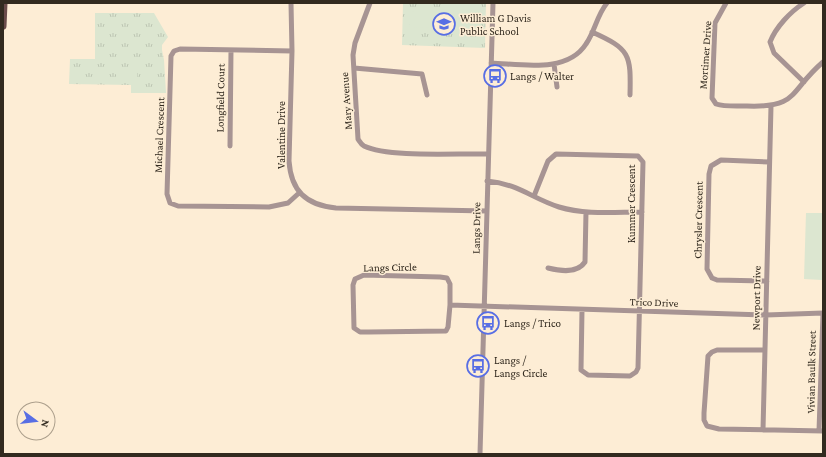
<svg xmlns="http://www.w3.org/2000/svg" width="826" height="457" viewBox="0 0 826 457" font-family="'Crimson Pro',serif">
	<style>
		.grass { fill: url(#grass-tufts) }
		.garden { fill: #dce6d0 }
		.lines { fill: none; stroke-linecap: round; stroke-linejoin: round }
		.minor { stroke: #a79493; stroke-width: 5 }
		.major { stroke: #6a4b49; stroke-width: 7 }
		.labels { text-anchor: middle; stroke-width: 3; stroke-linejoin: round; paint-order: stroke }
		.poi-label { font-size: 11px; fill: #322a1f; stroke: #fdedd5; text-anchor: start }
		.street-label { font-size: 11px; fill: #322a1f; stroke: #fdedd5 }
	</style>
	<defs>
		<pattern id="grass-tufts" width="24" height="20" patternUnits="userSpaceOnUse"><rect width="24" height="20" fill="#dce6d0"/><path d="M3 7l-1-3M5 7V3M7 7l1-3M15 17l-1-3M17 17v-4M19 17l1-3" fill="none" stroke="#bdc5b2"/></pattern>
	</defs>
	<rect width="100%" height="100%" fill="#fdedd5"/>
	<!-- grass -->
	<path class="grass" d="M403 3H486L485 48 402 45Z
		M95 13H154L168 37 162 45V50L164 60 166 93H131V85L69 84 70 59H95Z"/>
	<!-- garden -->
	<path class="garden" d="M455 3H477V5C469 11 460 16 455 3Z
		M410 11 472 14 471 30 409 27Z
		M116 67H137V83H116Z
		M806 213H823L822 280 804 279Z"/>
	<g class="lines">
		<!-- minor -->
		<path class="minor" d="M291 3 292 51 289 161C291 191 306 205 336 208L487 211
			M370 3 355 43 353 55 358 139C360 142 361 144 364 146 389 158 458 153 488 154
			M726 3 715 23 712 98 716 104C725 107 737 106 747 106 799 108 789 91 823 62
			M804 3C790 12 776 27 770 42L774 53 804 82
			M592 32C630 49 631 54 630 95
			M292 51 180 49 174 51 171 56 167 194 170 203 178 206 269 207 288 203 299 193
			M491 63C520 64 567 74 586 44 595 31 597 15 607 3
			M554 64 557 87
			M354 68 422 74 427 95
			M230 146 231 50
			M487 181C519 184 531 198 559 207 585 215 615 212 642 212
			M534 196 548 161 556 154 638 156 643 162 638 368 636 372 630 376 588 375 581 370 582 310
			M548 268C560 271 577 274 585 262L586 212
			M767 281 717 280 712 278 707 269 709 174 711 166 721 160 769 162
			M450 305V284L447 278 440 277 364 275 355 279 353 285 354 328 360 332H369L446 331 448 327 450 305 766 315 823 313
			M765 350H717L712 352 708 356 704 413V420L707 426 719 429 823 431
			M763 430 771 106
			M819 431 823 313
			M480 454 493 3"/>
		<!-- major -->
		<path class="major" d="M3 26 4 3"/>
	</g>
	<!-- icons -->
	<defs>
		<g id="school-ring" transform="scale(1.15)"><circle r="9.5" fill="#fdedd5" stroke="#586ee4" stroke-width="1.5"/><path d="M0-5L7-2L0 1L-7-2ZM-4 1L0 2.5L4 1V4Q0 6-4 4Z" fill="#586ee4"/></g>
		<g id="bus-ring" transform="scale(1.15)"><circle r="9.5" fill="#fdedd5" stroke="#586ee4" stroke-width="1.5"/><path d="M-5-6H5V4H4V6H2V4H-2V6H-4V4H-5ZM-3.5-4V0h7V-4ZM-3.5 1.2v1.5H-2V1.2ZM2 1.2v1.5H3.5V1.2Z" fill="#586ee4"/></g>
	</defs>
	<g fill-rule="evenodd">
		<use href="#school-ring" x="444" y="24"/>
		<use href="#bus-ring" x="495" y="76"/>
		<use href="#bus-ring" x="488" y="323"/>
		<use href="#bus-ring" x="478" y="366"/>
	</g>
	<g class="labels">
		<!-- poi labels -->
		<g class="poi-label">
			<text x="460" y="22">William G Davis<tspan x="460" dy="13">Public School</tspan></text>
			<text x="510" y="80">Langs / Walter</text>
			<text x="504" y="327">Langs / Trico</text>
			<text x="494" y="364">Langs /<tspan x="494" dy="13">Langs Circle</tspan></text>
		</g>
		<!-- street labels -->
		<g class="street-label">
			<text transform="translate(705 55) rotate(-86)" y="4">Mortimer Drive</text>
			<text transform="translate(220 98) rotate(-89)" y="4">Longfield Court</text>
			<text transform="translate(346 101) rotate(-94)" y="4">Mary Avenue</text>
			<text transform="translate(159 135) rotate(-88)" y="4">Michael Crescent</text>
			<text transform="translate(281 135) rotate(-90)" y="4">Valentine Drive</text>
			<text transform="translate(631 204) rotate(-90)" y="4">Kummer Crescent</text>
			<text transform="translate(698 220) rotate(-89)" y="4">Chrysler Crescent</text>
			<text transform="translate(476 228) rotate(-89)" y="4">Langs Drive</text>
			<text transform="translate(390 267) rotate(-1)" y="4">Langs Circle</text>
			<text transform="translate(756 298) rotate(-89)" y="4">Newport Drive</text>
			<text transform="translate(654 302) rotate(2)" y="4">Trico Drive</text>
			<text transform="translate(811 372) rotate(-89)" y="4">Vivian Baulk Street</text>
		</g>
	</g>
	<!-- border -->
	<rect width="826" height="457" fill="none" stroke="#322a1f" stroke-width="8"/>
	<!-- north arrow -->
	<g transform="translate(36 421) rotate(105)"><circle r="19" fill="#fdedd5" stroke="#ac9f8c"/>
	<path d="M0-3L7 15L0 10L-7 15Z" fill="#586ee4"/>
	<text y="-6" font-size="11" font-weight="bold" text-anchor="middle" fill="#322a1f">N</text>
	</g>
</svg>
